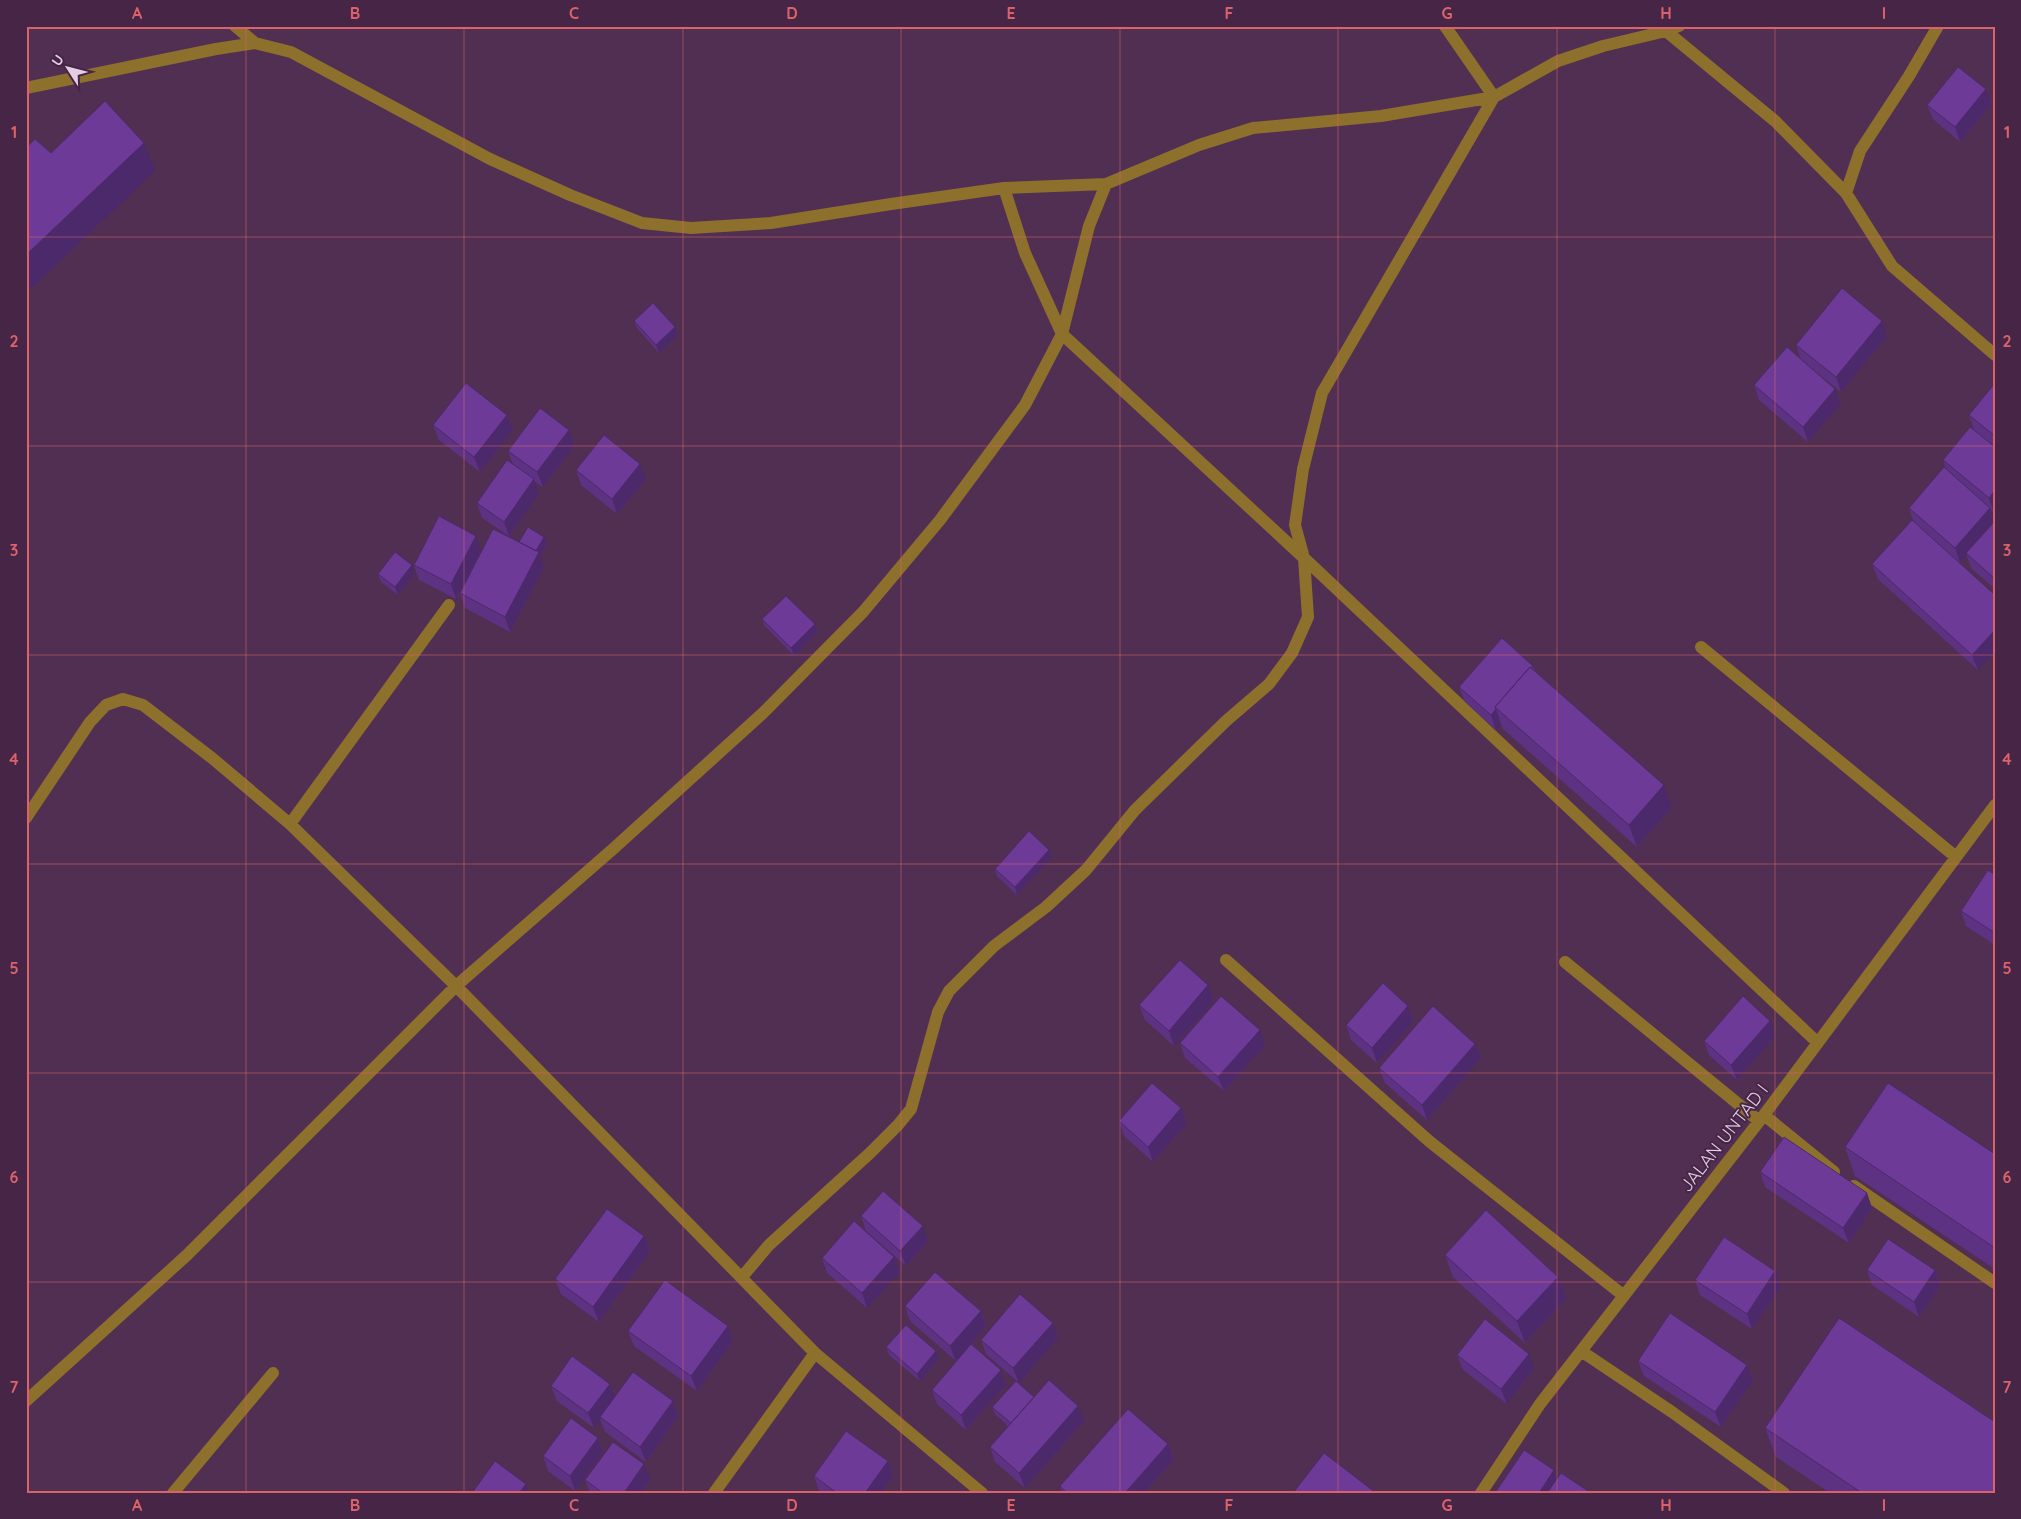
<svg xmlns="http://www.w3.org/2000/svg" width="2021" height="1519" viewBox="0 0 2021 1519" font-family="Quicksand,sans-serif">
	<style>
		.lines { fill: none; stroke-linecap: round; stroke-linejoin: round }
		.minor { stroke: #8d702b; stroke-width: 12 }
		.wall { fill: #5e3282 }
		.shaded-wall { fill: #4c296a }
		.building { fill: #6d3a97; stroke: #4c296a }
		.grid { fill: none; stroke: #db6269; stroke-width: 1; stroke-opacity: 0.55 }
		.labels { text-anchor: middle; stroke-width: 4; stroke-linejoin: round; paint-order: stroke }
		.street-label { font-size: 18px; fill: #e3cee2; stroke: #462547 }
		.neatline { fill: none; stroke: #db6269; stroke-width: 2 }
		.grid-label { font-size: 16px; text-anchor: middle; font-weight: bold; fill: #db6269 }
	</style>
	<rect width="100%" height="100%" fill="#512f52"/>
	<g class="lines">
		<!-- minor -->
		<path class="minor" d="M235 26 255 43
			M1666 31 1775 121 1846 193 1892 266 1995 355
			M26 88 216 49 255 43 291 52 490 159 570 195 642 223 691 228 771 223 891 204 1004 188 1106 184 1199 145 1253 128 1381 116 1494 97 1558 61 1603 46 1666 31 1679 26
			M1004 188 1025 253 1062 334 1304 558 1818 1043
			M1846 193 1860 151 1909 76 1938 26
			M1701 647 1956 857
			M26 818 90 722 106 705 123 699 143 705 212 758 290 824 456 986 815 1353 982 1493
			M290 824 449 605
			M1226 960 1429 1141 1624 1296
			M1565 962 1759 1121
			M1764 1115 1834 1172
			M1854 1186 1995 1283
			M742 1277 769 1245 870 1153 898 1125 911 1109 938 1012 949 991 994 946 1046 907 1086 870 1135 810 1226 721 1269 684 1292 653 1308 617 1304 558 1295 525 1303 469 1322 393 1494 97 1445 26
			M1581 1351 1672 1412 1784 1493
			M26 1401 187 1255 456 986 613 849 763 713 863 612 940 520 1025 405 1062 334 1089 226 1106 184
			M173 1493 273 1373
			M714 1493 815 1353
			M1481 1493 1540 1404 1764 1115 1995 805"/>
	</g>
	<!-- wall -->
	<path class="wall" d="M1991 104 1960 142 1933 119 1927 105Z
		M634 321 678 335 659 353 637 328Z
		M1887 336 1841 392 1801 360 1841 404 1808 442 1759 400 1754 385 1801 360 1796 345Z
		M1995 383V512L1994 513 1991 510 1995 520V589L1971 568 1967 556 1960 563 1918 526 1995 595 1978 670 1878 579 1872 564 1914 523 1909 508 1946 469 1943 460 1974 430 1969 415Z
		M507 415 513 430 480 472 439 440 433 425Z
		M574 445 543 487 534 481 539 494 509 536 482 518 477 503 513 465 508 451Z
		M576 470 646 479 617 514 581 485Z
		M544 537 547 544 540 556 544 567 510 632 465 608 460 593Z
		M481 550 456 599 419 580 414 565Z
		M415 573 398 595 381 582 378 574Z
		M762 619 815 624 817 632 794 656 765 626Z
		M1533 666 1535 672 1672 807 1637 847 1503 729 1501 724 1496 730 1465 702 1459 687Z
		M1052 857 1017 895 997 876 995 869Z
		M1995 875V945L1966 926 1961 911Z
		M1208 985 1214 1000 1174 1046 1145 1020 1139 1005Z
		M1408 1006 1414 1021 1377 1063 1351 1040 1346 1025Z
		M1775 1036 1737 1080 1709 1055 1704 1041Z
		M1180 1043 1265 1045 1224 1091 1185 1058Z
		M1481 1058 1427 1120 1385 1083 1379 1068Z
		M1181 1108 1187 1123 1153 1162 1124 1136 1119 1121Z
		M1845 1147 1995 1154V1269L1855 1176Z
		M1760 1172 1867 1193 1872 1208 1849 1243 1765 1187Z
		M861 1216 928 1241 906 1266 866 1231Z
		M644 1236 650 1251 599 1322 561 1294 555 1279Z
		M1445 1255 1558 1277 1566 1298 1525 1343 1453 1277Z
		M894 1257 900 1272 867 1308 827 1273 822 1258Z
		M1867 1270H1935L1940 1285 1919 1317 1872 1285Z
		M1695 1280 1781 1286 1752 1329 1700 1295Z
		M905 1306 981 1311 986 1326 956 1361 910 1321Z
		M628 1331 733 1341 697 1391 634 1346Z
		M1058 1338 1019 1383 986 1354 981 1340Z
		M886 1347 939 1359 920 1381 889 1355Z
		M1457 1355 1534 1368 1507 1404 1463 1370Z
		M1638 1361 1747 1365 1753 1380 1721 1427 1644 1376Z
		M1001 1370 1006 1385 966 1430 937 1404 932 1390Z
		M551 1386 615 1397 673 1401 678 1416 646 1462 605 1432 600 1419 594 1428 557 1401Z
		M1034 1397 1084 1421 1025 1488 995 1462 990 1447 1008 1426 995 1414 992 1407Z
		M1765 1428 1995 1493H1830L1776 1457Z
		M598 1438 603 1452 575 1491 548 1471 543 1456Z
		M1168 1444 1174 1459 1144 1493H1062L1060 1486Z
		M888 1461 893 1476 881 1493H822L819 1491 814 1476Z
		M650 1479 640 1493H590L585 1480Z"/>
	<!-- shaded-wall -->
	<path class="shaded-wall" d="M1986 89 1991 104 1960 142 1955 127Z
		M144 143 155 171 26 293V255Z
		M1882 321 1887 336 1841 392 1836 377Z
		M675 327 678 335 659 353 656 345Z
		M1835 389 1841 404 1808 442 1803 427Z
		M507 415 513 430 480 472 474 457Z
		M569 430 574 445 543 487 537 472Z
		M640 464 646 479 617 514 612 499Z
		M534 479 539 494 509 536 504 522Z
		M1995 490V512L1994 513 1989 498Z
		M1990 508 1995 520V524L1966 553 1967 556 1960 563 1955 548Z
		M476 536 481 550 456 599 451 584Z
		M544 537 547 544 540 556 544 567 510 632 505 617 534 554Z
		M412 565 415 573 398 595 395 587Z
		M815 624 817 632 794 656 791 648Z
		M1995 630V651L1978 670 1972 655Z
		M1496 709 1501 724 1496 730 1491 715Z
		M1664 785 1672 807 1637 847 1629 825Z
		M1049 850 1052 857 1017 895 1015 887Z
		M1208 985 1214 1000 1174 1046 1169 1031Z
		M1408 1006 1414 1021 1377 1063 1372 1048Z
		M1770 1021 1775 1036 1737 1080 1731 1065Z
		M1260 1030 1265 1045 1224 1091 1218 1077Z
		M1475 1044 1481 1058 1427 1120 1422 1105Z
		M1181 1108 1187 1123 1153 1162 1148 1147Z
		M1867 1193 1872 1208 1849 1243 1843 1228Z
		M923 1226 928 1241 906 1266 900 1251Z
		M644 1236 650 1251 599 1322 593 1307Z
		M894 1257 900 1272 867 1308 862 1293Z
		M1935 1270 1940 1285 1919 1317 1914 1302Z
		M1775 1271 1781 1286 1752 1329 1747 1314Z
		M1558 1277 1566 1298 1525 1343 1517 1321Z
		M981 1311 986 1326 956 1361 950 1346Z
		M1053 1323 1058 1338 1019 1383 1013 1368Z
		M728 1326 733 1341 697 1391 691 1376Z
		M936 1351 939 1359 920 1381 917 1374Z
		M1529 1354 1534 1368 1507 1404 1501 1389Z
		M1747 1365 1753 1380 1721 1427 1715 1412Z
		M1001 1370 1006 1385 966 1430 961 1415Z
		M610 1384 615 1398 594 1428 588 1413Z
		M673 1401 678 1416 646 1462 640 1447Z
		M1078 1406 1084 1421 1025 1488 1019 1473Z
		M598 1438 603 1452 575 1491 570 1476Z
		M1168 1444 1174 1459 1144 1493H1125Z
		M888 1461 893 1476 881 1493H865Z
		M644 1464 650 1479 640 1493H624Z
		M1554 1470 1560 1485 1555 1493H1539Z
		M526 1484 529 1493H519Z"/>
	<!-- building -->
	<path class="building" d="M1958 67 1986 89 1955 127 1927 105Z
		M105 101 144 143 26 255V148L35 139 51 153Z
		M1842 288 1882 321 1836 377 1796 345Z
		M653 303 675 327 656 345 634 321Z
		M1787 347 1835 389 1803 427 1754 385Z
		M466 383 507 415 474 457 433 425Z
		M1995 383V436L1969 415Z
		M540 408 569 430 537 472 508 451Z
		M1970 427 1995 447V490L1989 498 1943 460Z
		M604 435 640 464 612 499 576 470Z
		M507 460 534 479 504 522 477 503Z
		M1944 467 1990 508 1955 548 1909 508Z
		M439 516 476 536 451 584 414 565Z
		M1912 520 1995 595V630L1972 655 1872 564Z
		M1995 521V579L1966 553Z
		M528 527 544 537 536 551 519 542Z
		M493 529 539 552 505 617 460 593Z
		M395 552 412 565 395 587 378 574Z
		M786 596 815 624 791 648 762 619Z
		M1502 638 1533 666 1532 668 1530 667 1495 707 1496 709 1491 715 1459 687Z
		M1530 667 1664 785 1629 825 1495 707Z
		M1029 831 1049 850 1015 887 995 869Z
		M1988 870 1995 875V933L1961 911Z
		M1180 960 1208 985 1169 1031 1139 1005Z
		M1383 983 1408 1006 1372 1048 1346 1025Z
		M1221 996 1260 1030 1218 1077 1180 1043Z
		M1743 996 1770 1021 1731 1065 1704 1041Z
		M1433 1006 1475 1044 1422 1105 1379 1068Z
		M1152 1083 1181 1108 1148 1147 1119 1121Z
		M1888 1083 1995 1154V1248L1845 1147Z
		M1784 1137 1867 1193 1843 1228 1760 1172Z
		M883 1191 923 1226 900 1251 861 1216Z
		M607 1209 644 1236 593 1307 555 1279Z
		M1486 1210 1558 1277 1517 1321 1445 1255Z
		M854 1221 894 1257 862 1293 822 1258Z
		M1724 1237 1775 1271 1747 1314 1695 1280Z
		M1888 1239 1935 1270 1914 1302 1867 1270Z
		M935 1272 981 1311 950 1346 905 1306Z
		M665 1280 728 1326 691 1376 628 1331Z
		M1020 1294 1053 1323 1013 1368 981 1340Z
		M1670 1313 1747 1365 1715 1412 1638 1361Z
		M1839 1318 1995 1422V1493H1862L1765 1428Z
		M1485 1319 1529 1354 1501 1389 1457 1355Z
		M906 1325 936 1351 917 1374 886 1347Z
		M971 1344 1001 1370 961 1415 932 1390Z
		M572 1356 610 1384 588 1413 551 1386Z
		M633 1372 673 1401 640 1447 600 1417Z
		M1049 1380 1078 1406 1019 1473 990 1447Z
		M1016 1381 1034 1397 1011 1423 992 1407Z
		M1128 1409 1168 1444 1125 1493H1067L1060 1486Z
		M571 1418 598 1438 570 1476 543 1456Z
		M846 1431 888 1461 865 1493H837L814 1476Z
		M613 1442 644 1464 624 1493H603L585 1480Z
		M1524 1450 1554 1470 1539 1493H1495Z
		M1324 1453 1376 1493H1293Z
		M495 1461 526 1484 519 1493H472Z
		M1561 1473 1591 1493H1547Z"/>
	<!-- grid -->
	<path class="grid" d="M246 26V1493M464 26V1493M683 26V1493M901 26V1493M1120 26V1493M1338 26V1493M1557 26V1493M1775 26V1493M26 237H1995M26 446H1995M26 655H1995M26 864H1995M26 1073H1995M26 1282H1995"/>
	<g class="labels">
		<!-- street labels -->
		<g class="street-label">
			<text transform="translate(1724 1138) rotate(-52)" y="6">JALAN UNTAD I</text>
		</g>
	</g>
	<!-- border -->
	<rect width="2021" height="1519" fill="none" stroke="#462547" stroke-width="55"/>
	<!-- north arrow -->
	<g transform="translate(68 68) rotate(306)" stroke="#462547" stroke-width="4" paint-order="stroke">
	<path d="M0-4L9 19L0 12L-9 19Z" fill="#e3cee2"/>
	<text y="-8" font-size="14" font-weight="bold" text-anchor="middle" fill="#e3cee2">U</text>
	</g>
	<rect x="28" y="28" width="1966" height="1464" class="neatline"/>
	<g class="grid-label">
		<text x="137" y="19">A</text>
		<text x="355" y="19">B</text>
		<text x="574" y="19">C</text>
		<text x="792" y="19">D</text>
		<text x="1011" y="19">E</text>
		<text x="1229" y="19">F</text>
		<text x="1447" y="19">G</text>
		<text x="1666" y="19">H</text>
		<text x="1884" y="19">I</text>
		<text x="14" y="138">1</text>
		<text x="2007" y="138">1</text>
		<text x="14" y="347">2</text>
		<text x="2007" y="347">2</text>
		<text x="14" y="556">3</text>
		<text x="2007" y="556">3</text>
		<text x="14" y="765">4</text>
		<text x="2007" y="765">4</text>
		<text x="14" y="974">5</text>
		<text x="2007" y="974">5</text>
		<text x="14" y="1183">6</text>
		<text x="2007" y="1183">6</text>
		<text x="14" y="1393">7</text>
		<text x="2007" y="1393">7</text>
		<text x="137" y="1511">A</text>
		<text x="355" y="1511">B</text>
		<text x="574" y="1511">C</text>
		<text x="792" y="1511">D</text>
		<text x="1011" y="1511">E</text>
		<text x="1229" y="1511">F</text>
		<text x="1447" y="1511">G</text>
		<text x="1666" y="1511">H</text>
		<text x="1884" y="1511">I</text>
	</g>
</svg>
